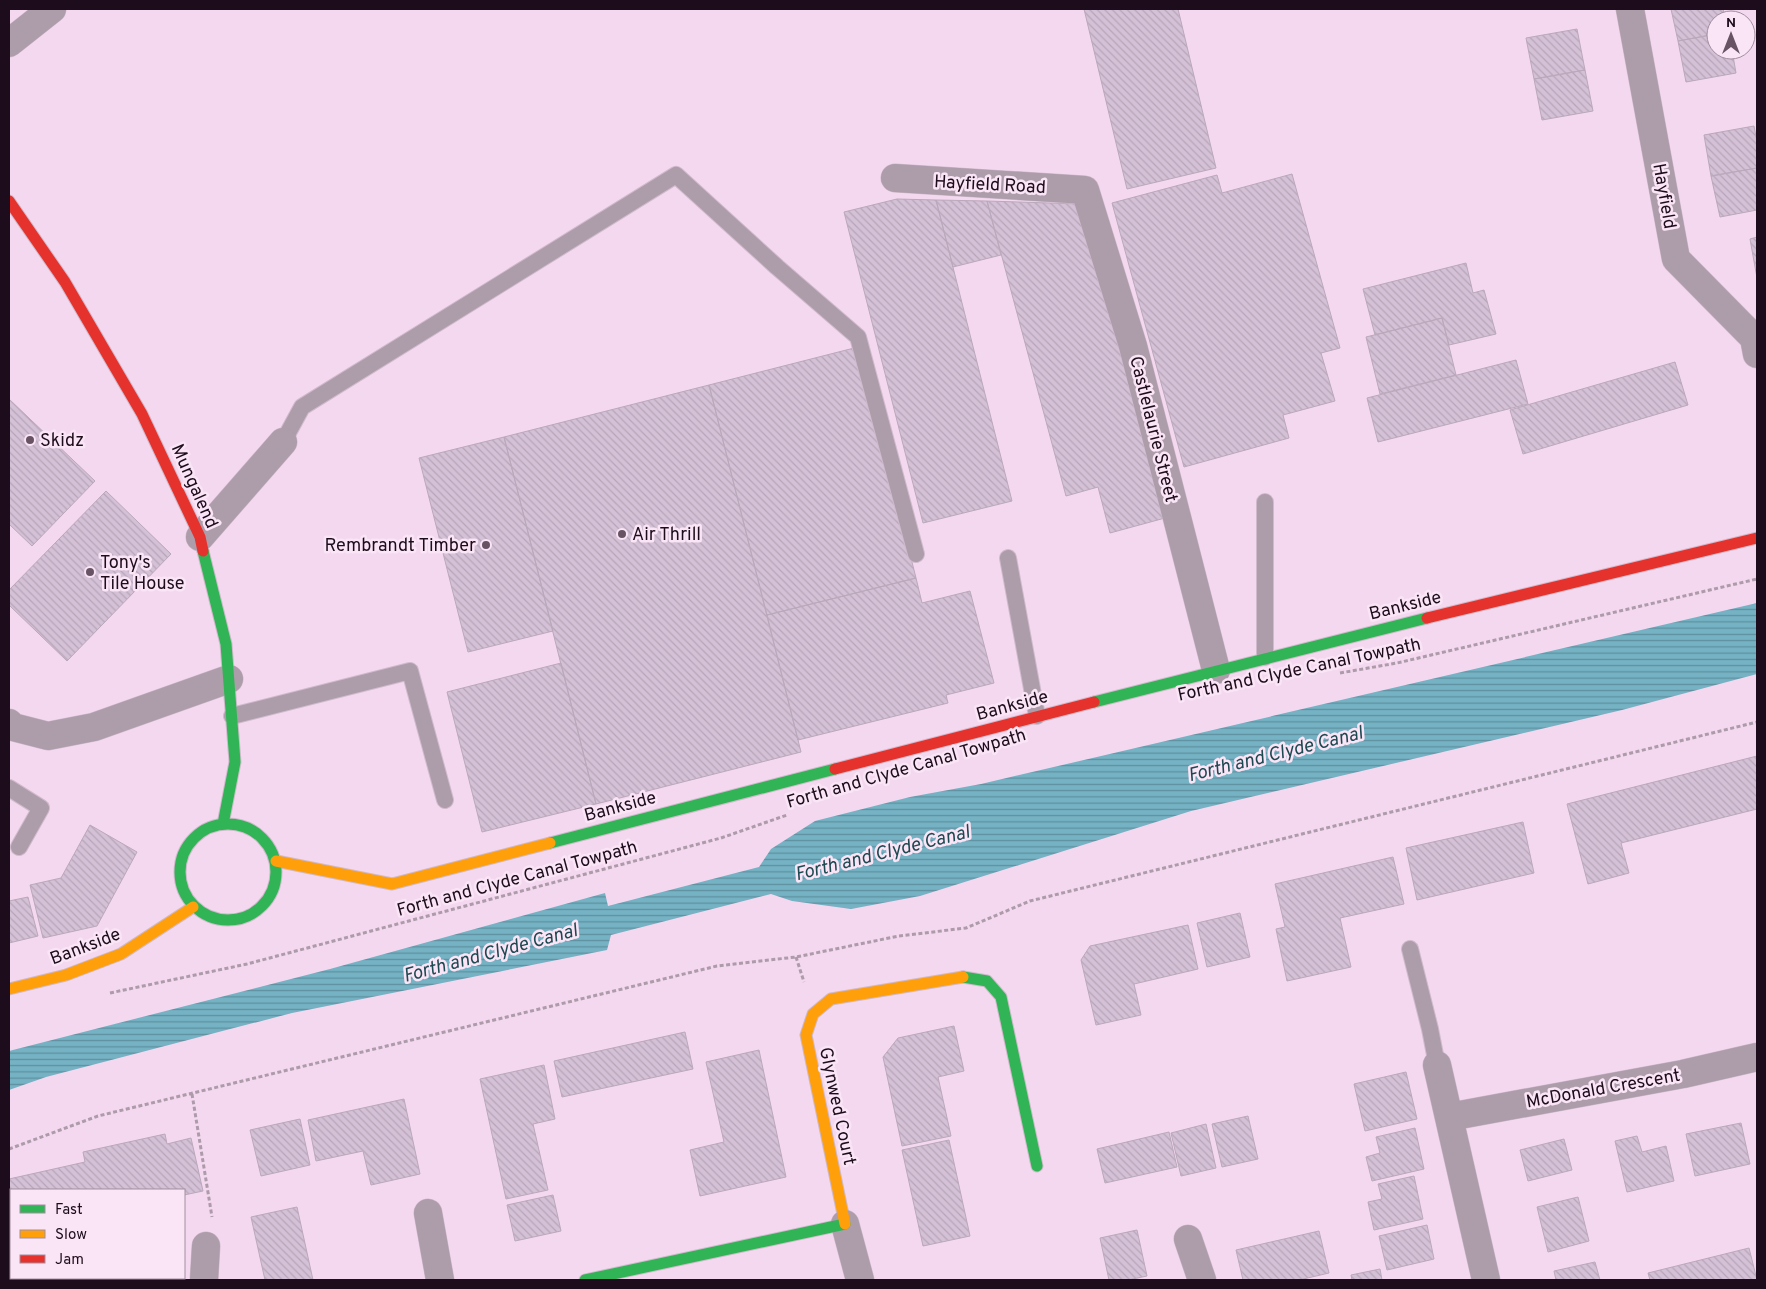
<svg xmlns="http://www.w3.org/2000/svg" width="1766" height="1289" viewBox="0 0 1766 1289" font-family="Overpass,sans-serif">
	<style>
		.water { fill: url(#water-rules) }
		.building { fill: url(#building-back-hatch); stroke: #baa8bb }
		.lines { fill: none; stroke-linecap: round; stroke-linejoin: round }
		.lane-casing { stroke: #cfbacb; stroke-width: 18 }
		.street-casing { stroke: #cfbacb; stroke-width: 29 }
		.fast-casing { stroke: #cfbacb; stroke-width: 13 }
		.slow-casing { stroke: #cfbacb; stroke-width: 13 }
		.jam-casing { stroke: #cfbacb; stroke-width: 13 }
		.path { stroke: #ad9ba9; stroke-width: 3; stroke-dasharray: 4 2.5; stroke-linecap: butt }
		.lane { stroke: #ad9caa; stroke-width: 16 }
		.street { stroke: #ad9caa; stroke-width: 28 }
		.fast { stroke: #30b455; stroke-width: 11 }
		.slow { stroke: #ff9f0a; stroke-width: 11 }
		.jam { stroke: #e5322d; stroke-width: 11 }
		.poi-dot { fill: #685365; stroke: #fae5f6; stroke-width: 2 }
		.labels { text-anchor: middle; stroke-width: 5; stroke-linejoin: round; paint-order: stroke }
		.street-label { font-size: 18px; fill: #1d0c1b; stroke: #fae5f6 }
		.poi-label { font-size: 18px; fill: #1d0c1b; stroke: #fae5f6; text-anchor: start }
		.water-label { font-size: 19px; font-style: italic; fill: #1c4850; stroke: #fae5f6 }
	</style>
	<defs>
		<pattern id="water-rules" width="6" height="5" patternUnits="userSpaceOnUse" patternTransform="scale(1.25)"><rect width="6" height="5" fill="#74b2c4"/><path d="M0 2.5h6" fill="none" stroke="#5f8f9e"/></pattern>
		<pattern id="building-back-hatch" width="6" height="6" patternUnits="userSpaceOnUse" patternTransform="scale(1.25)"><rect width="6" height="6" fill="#d5c1d7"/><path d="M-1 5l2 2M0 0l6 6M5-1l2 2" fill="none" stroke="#b6a5b8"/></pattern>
	</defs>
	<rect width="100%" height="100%" fill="#f4d8ef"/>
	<!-- water -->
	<path class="water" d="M1757 603V674L1622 710 1191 811 920 896 851 909 792 901 771 894 611 935 607 950 292 1013 46 1077 9 1090V1051L330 969 605 893 608 906 759 867 771 849 815 821 910 797 981 784Z"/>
	<!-- building -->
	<path class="building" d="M1084 9H1178L1216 168 1127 189Z
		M1671 9H1723L1726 20H1716V34L1678 41Z
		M1577 29 1585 70 1534 79 1526 38Z
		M1716 34V50H1732L1736 73 1686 82 1678 41Z
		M1585 70 1593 111 1542 120 1534 79Z
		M1754 126 1757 142V168L1711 176 1704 135Z
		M1757 168V210L1720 217 1711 176Z
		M1292 174 1340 348 1321 353 1335 401 1283 415 1289 438 1184 467 1112 203 1217 175 1222 193Z
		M897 199 936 200 1012 501 923 523 844 212Z
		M936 200 987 201 1001 255 953 267Z
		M987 201 1081 204 1165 518 1110 533 1098 487 1066 496Z
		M1757 237V278L1750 239Z
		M1466 263 1473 293 1484 290 1496 334 1449 345 1442 318 1375 335 1363 289Z
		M1442 318 1456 375 1380 394 1366 337Z
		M858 347 916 578 767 615 709 385Z
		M1516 360 1528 404 1378 442 1367 398Z
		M1675 362 1688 405 1523 454 1510 410Z
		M709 385 801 752 596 804 504 437Z
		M9 399 95 481 32 546 9 524Z
		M504 437 553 631 468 652 419 458Z
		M106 491 171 554 67 661 9 605V590Z
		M916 578 922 603 970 591 994 683 946 695 948 703 798 740 767 615Z
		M561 663 596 804 482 832 447 692Z
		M1757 756V809L1621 843 1629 873 1588 884 1567 804Z
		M1523 822 1534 873 1417 900 1406 848Z
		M90 825 137 852 97 926 43 938 30 885 61 878Z
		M1393 857 1404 904 1340 918 1351 967 1287 981 1276 929 1285 927 1275 884Z
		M28 897 38 936 9 943V901Z
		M1240 913 1250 957 1207 967 1197 923Z
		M1188 925 1198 969 1134 984 1141 1015 1096 1025 1081 960 1090 946Z
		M954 1026 964 1071 938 1077 951 1136 902 1146 883 1057 898 1038Z
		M685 1032 693 1069 562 1097 554 1061Z
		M759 1050 786 1177 700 1196 690 1150 724 1142 706 1062Z
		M544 1065 555 1119 533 1124 548 1190 506 1199 480 1079Z
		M1406 1072 1417 1119 1365 1131 1354 1084Z
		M404 1099 420 1174 371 1185 363 1151 316 1161 308 1120Z
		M1248 1116 1258 1159 1222 1167 1212 1124Z
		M300 1119 310 1165 261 1176 250 1130Z
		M1741 1123 1750 1164 1695 1176 1686 1134Z
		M1206 1124 1216 1168 1181 1176 1171 1133Z
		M1415 1128 1424 1169 1372 1181 1366 1157 1380 1153 1376 1137Z
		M1169 1132 1177 1167 1105 1183 1097 1149Z
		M165 1134 167 1144 191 1138 203 1191 184 1195V1190H11V1234L9 1235V1179L85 1162 83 1152Z
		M1637 1136 1642 1152 1666 1146 1674 1181 1627 1192 1615 1141Z
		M1564 1139 1572 1170 1528 1181 1520 1150Z
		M949 1140 970 1236 923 1246 902 1150Z
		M1414 1176 1423 1219 1374 1230 1368 1202 1382 1199 1378 1184Z
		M553 1195 561 1231 515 1241 507 1205Z
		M1578 1197 1589 1241 1548 1252 1537 1207Z
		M297 1207 313 1280H265L251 1217Z
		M1427 1225 1434 1259 1387 1270 1379 1236Z
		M1137 1230 1147 1276 1128 1280H1109L1100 1238Z
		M1319 1231 1329 1273 1299 1280H1243L1236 1250Z
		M1749 1248 1757 1280H1650L1648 1273Z
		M1595 1262 1600 1280H1556L1554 1271Z
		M1380 1269 1382 1280H1352L1351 1275Z"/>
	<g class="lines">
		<!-- lane casing -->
		<g class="lane-casing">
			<path id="lane" d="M283 442 302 407 676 175 777 267 858 337 916 554
				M1265 502V657
				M1008 558 1037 716
				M232 716 410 671 445 800
				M9 788 41 808 19 847
				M1410 949 1430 1029 1437 1065"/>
		</g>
		<!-- street casing -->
		<g class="street-casing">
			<path id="street" d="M1630 9 1676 259 1754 338 1757 354
				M9 43 52 9
				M895 178 1085 190 1133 346 1216 670
				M200 537 283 442
				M9 723 13 727 48 736 94 727 229 679
				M1437 1065 1486 1280
				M1449 1117 1683 1074 1757 1057
				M428 1213 440 1280
				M845 1224 860 1280
				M1188 1239 1202 1280
				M204 1280 206 1246"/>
		</g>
		<!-- fast casing -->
		<g class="fast-casing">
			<path id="fast" d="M203 551 226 644 235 762 223 824
				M1094 702 1427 618
				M180 872a48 48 0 1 1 96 0a48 48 0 1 1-96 0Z
				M550 843 835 769
				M963 977 987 981 1001 997 1037 1166
				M585 1280 845 1224"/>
		</g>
		<!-- slow casing -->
		<g class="slow-casing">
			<path id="slow" d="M276 861 392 884 550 843
				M9 989 66 975 121 954 193 907
				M845 1224 806 1035 813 1014 831 999 963 977"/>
		</g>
		<!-- jam casing -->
		<g class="jam-casing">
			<path id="jam" d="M9 201 65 282 142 414 200 537 203 551
				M1427 618 1757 538
				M835 769 1094 702"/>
		</g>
		<!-- path -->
		<path class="path" d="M1340 673 1397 663 1757 579
			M796 957 804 982
			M110 993 247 964 721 838 787 815
			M192 1094 212 1217
			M9 1149 98 1116 717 966 796 957 899 936 966 928 1030 901 1757 722"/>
		<!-- lane -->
		<use href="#lane" class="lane"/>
		<!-- street -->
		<use href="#street" class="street"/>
		<!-- fast -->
		<use href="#fast" class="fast"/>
		<!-- slow -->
		<use href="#slow" class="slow"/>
		<!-- jam -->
		<use href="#jam" class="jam"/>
	</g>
	<!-- markers -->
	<g class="poi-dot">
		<circle cx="30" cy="440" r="5"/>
		<circle cx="622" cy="534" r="5"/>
		<circle cx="486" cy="545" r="5"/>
		<circle cx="90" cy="572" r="5"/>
	</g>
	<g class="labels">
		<!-- street labels -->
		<g class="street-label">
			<text transform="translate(990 184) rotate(3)" y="6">Hayfield Road</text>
			<text transform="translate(1665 196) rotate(80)" y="6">Hayfield</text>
			<text transform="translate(1154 429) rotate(76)" y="6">Castlelaurie Street</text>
			<text transform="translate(195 486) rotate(66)" y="6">Mungalend</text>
			<text transform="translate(1405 605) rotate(-14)" y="6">Bankside</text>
			<text transform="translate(1299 669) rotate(-12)" y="6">Forth and Clyde Canal Towpath</text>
			<text transform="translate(1012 705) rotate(-15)" y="6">Bankside</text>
			<text transform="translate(906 768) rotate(-16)" y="6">Forth and Clyde Canal Towpath</text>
			<text transform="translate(620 806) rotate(-15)" y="6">Bankside</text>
			<text transform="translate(517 878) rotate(-15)" y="6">Forth and Clyde Canal Towpath</text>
			<text transform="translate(85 946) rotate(-21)" y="6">Bankside</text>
			<text transform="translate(1603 1088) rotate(-10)" y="6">McDonald Crescent</text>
			<text transform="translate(838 1106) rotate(78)" y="6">Glynwed Court</text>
		</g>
		<!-- poi labels -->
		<g class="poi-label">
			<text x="40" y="446">Skidz</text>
			<text x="632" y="540">Air Thrill</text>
			<text x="476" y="551" text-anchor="end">Rembrandt Timber</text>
			<text x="100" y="568">Tony's<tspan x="100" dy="21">Tile House</tspan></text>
		</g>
		<!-- water labels -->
		<g class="water-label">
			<text transform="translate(1275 753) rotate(-14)" y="7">Forth and Clyde Canal</text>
			<text transform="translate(882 852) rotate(-14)" y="7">Forth and Clyde Canal</text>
			<text transform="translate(490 952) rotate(-15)" y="7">Forth and Clyde Canal</text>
		</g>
	</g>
	<!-- border -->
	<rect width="1766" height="1289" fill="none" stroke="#1d0c1b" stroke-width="20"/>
	<!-- legend -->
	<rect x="10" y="1189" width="175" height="90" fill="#fae5f6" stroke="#a28e9e"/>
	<rect x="20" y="1205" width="25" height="8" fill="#30b455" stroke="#a28e9e"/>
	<text x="55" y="1214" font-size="15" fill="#1d0c1b">Fast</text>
	<rect x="20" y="1230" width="25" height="8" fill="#ff9f0a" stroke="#a28e9e"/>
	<text x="55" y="1239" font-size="15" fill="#1d0c1b">Slow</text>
	<rect x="20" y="1255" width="25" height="8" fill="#e5322d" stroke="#a28e9e"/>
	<text x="55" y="1264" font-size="15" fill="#1d0c1b">Jam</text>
	<!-- north arrow -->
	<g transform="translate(1731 35)"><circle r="24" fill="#fae5f6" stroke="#a28e9e"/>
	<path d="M0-4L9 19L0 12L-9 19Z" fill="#685365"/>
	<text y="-8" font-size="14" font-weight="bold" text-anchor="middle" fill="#1d0c1b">N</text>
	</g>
</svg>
